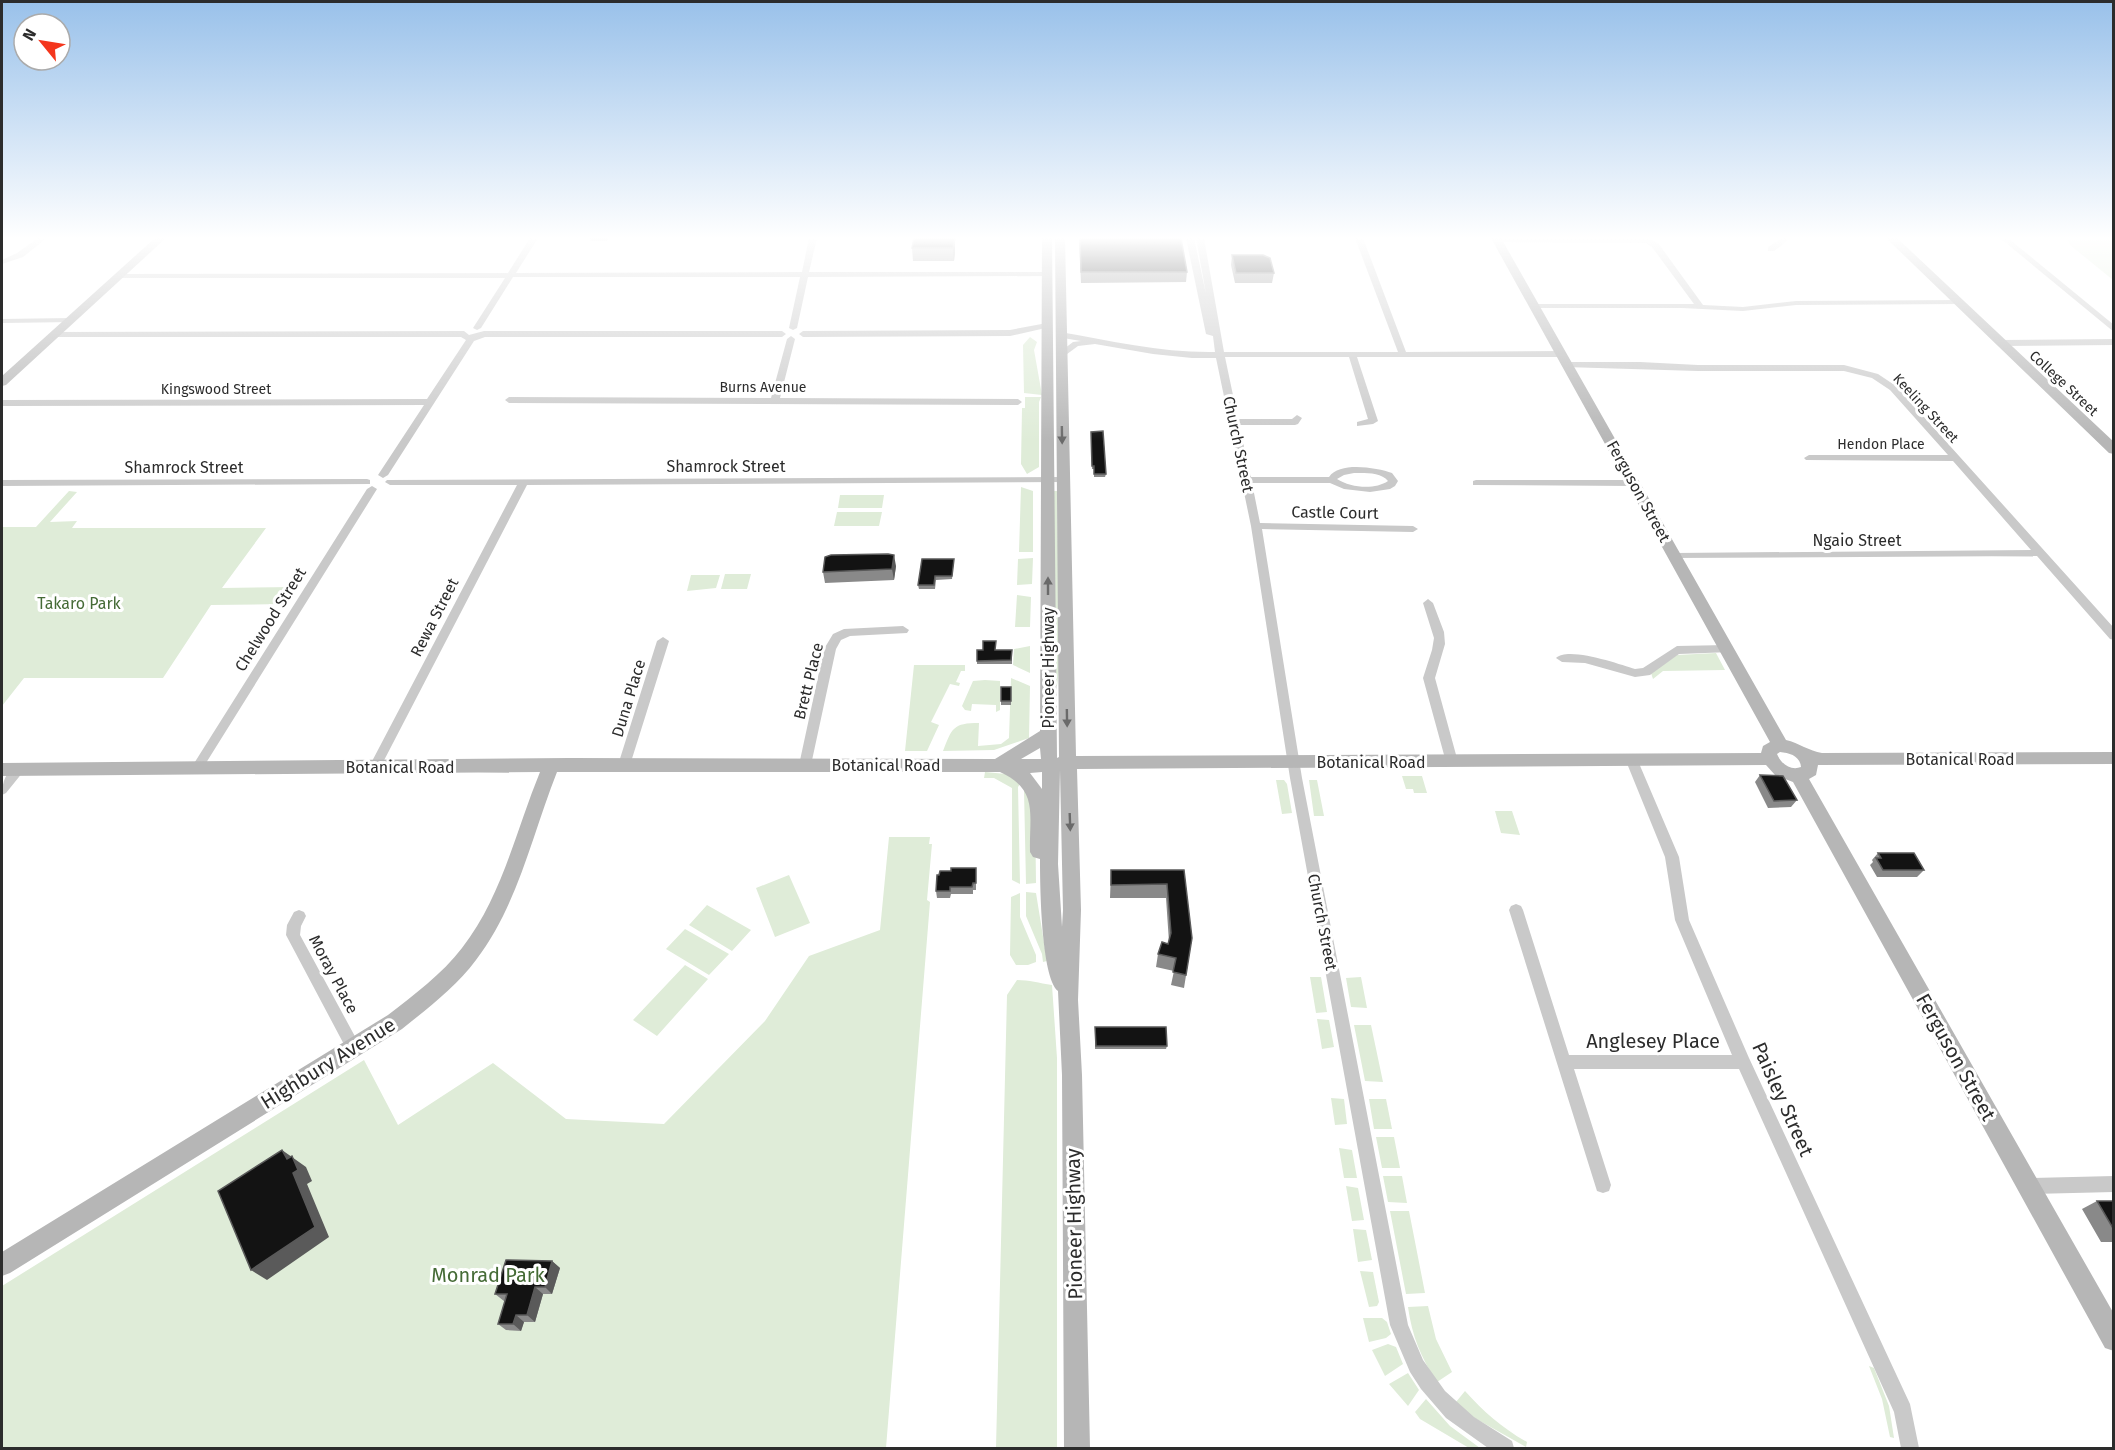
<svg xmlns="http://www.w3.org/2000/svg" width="2115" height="1450" viewBox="0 0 2115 1450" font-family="'Fira Sans',sans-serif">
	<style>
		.green { fill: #dfecd8 }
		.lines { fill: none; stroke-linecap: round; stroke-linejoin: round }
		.street { fill: #c9c9c9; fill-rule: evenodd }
		.secondary { fill: #b6b6b6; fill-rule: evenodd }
		.wall { fill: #898989 }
		.shaded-wall { fill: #5a5a5a }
		.building { fill: #131313; stroke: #5a5a5a; stroke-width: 1.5 }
		.oneway { fill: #6a6a6a }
		.labels { text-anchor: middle; stroke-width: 6; stroke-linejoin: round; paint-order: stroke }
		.far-street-label { font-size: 14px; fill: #2c2c2c; stroke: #fff }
		.street-label { font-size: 16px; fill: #2c2c2c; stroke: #fff }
		.park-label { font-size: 16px; fill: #456b36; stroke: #fff }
		.near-street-label { font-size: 20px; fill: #2c2c2c; stroke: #fff }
		.near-park-label { font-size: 20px; fill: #456b36; stroke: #fff }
	</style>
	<rect width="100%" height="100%" fill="#fff"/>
	<!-- green -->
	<path class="green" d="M2067 238H2113V280L2070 245Z
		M1030 337 1037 342 1034 350 1042 395 1024 393 1023 345Z
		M1025 397H1041L1039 402V467L1027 474 1021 464 1022 408H1025Z
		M1021 487 1033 491V552H1019Z
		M69 491 77 492 50 522 77 521 72 528H266L222 588 294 587 283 604 211 605 163 678H24L2 706V527H36Z
		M1054 491H1057L1060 662 1057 686H1054Z
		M840 495H884L882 508H838Z
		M837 512H882L879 526H834Z
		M1033 558 1032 584 1017 585 1018 559Z
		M725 574H751L747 589H721Z
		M691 575H720L716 588 687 591Z
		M1017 595 1031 597 1030 627H1015Z
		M1030 646V673L1013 665 1014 649Z
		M1716 653 1725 670 1663 671 1653 679 1651 673 1677 655Z
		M914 665H965V671H961L956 682 960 683 959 686 950 684 931 722 939 725 927 751H905Z
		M1011 678 1030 686 1029 738 994 750 943 751C952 728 953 723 979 723L978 746 1001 744 1009 738Z
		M985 680 1000 681V710L996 712V705L972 704 971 711 965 710 962 706 973 681Z
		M985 772 1006 774 1022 781 1018 787 1020 884 1012 880V788L994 778H984Z
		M1402 776H1422L1427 793H1414L1413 789H1406Z
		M1276 780H1284L1287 784 1292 813 1282 814Z
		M1309 780H1317L1324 816H1314Z
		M1024 790 1035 805 1036 883 1026 884Z
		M1495 811H1512L1520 835 1501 833Z
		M889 837H930L929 844H932L927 900 930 902 886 1448H2V1286L364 1060 398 1125 493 1063 566 1119 664 1124 765 1021 809 956 880 930Z
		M789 875 810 923 775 937 756 888Z
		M1026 892 1036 893 1047 961 1043 962 1042 954 1026 916Z
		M1020 893V917L1036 955V962L1028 965H1016L1010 955 1011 897Z
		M707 905 751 930 732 951 689 925Z
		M685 929 729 954 709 975 666 949Z
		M685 965 708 979 657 1036 633 1020Z
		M1310 977H1321L1327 1012 1316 1013Z
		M1361 977 1367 1008 1351 1007 1346 978Z
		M1017 980C1029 980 1039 983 1052 985L1057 1058V1448H996L1007 995Z
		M1317 1019 1329 1020 1334 1047 1322 1049Z
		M1354 1025H1371L1383 1082 1365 1081Z
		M1331 1098 1344 1099 1347 1124 1335 1125Z
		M1369 1099H1386L1392 1129H1374Z
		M1376 1137H1394L1400 1168H1382Z
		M1339 1148 1352 1150 1357 1178H1344Z
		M1383 1176H1402L1407 1203 1388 1202Z
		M1346 1186 1358 1188 1364 1220 1352 1221Z
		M1390 1211H1409L1425 1293 1406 1294Z
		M1353 1229 1366 1230 1372 1260 1358 1262Z
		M1360 1271 1373 1272 1379 1302 1377 1306 1369 1307Z
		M1428 1306 1436 1339 1452 1372 1437 1382C1421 1358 1412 1336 1408 1307Z
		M1363 1318H1382L1387 1322 1391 1334 1386 1338 1369 1342Z
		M1388 1344 1396 1347 1403 1364 1385 1376 1372 1350Z
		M1869 1366 1874 1368 1889 1406 1894 1438 1890 1437 1882 1399Z
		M1408 1373 1419 1390 1408 1406 1389 1384Z
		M1465 1391C1484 1412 1502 1428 1527 1442L1526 1447 1471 1416 1456 1402Z
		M1426 1399 1450 1426 1480 1448H1469L1420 1419 1415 1412Z"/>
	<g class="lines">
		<!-- street -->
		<path class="street" d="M38 238H47L23 257 2 264V260L17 253Z
			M530 238H538L516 273 802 272 809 238H817L809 272H1047L1051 274 1047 276 808 277 797 328 793 330 789 328 800 277H513L481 328 477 330 473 328 505 278H119L115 276 119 274 508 273Z
			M1186 238H1194L1206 294 1196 238H1204L1224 352H1398L1355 238H1363L1406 352 1562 351 1566 354 1562 357H1357L1378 421 1373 424 1357 426V422L1368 419 1349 357H1225L1238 419H1292L1297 415 1302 418 1298 424 1295 425H1239L1251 477H1329C1340 461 1377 468 1392 473L1398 481 1395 486 1390 489 1370 492 1344 489 1330 483H1252L1260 523 1413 526 1418 529 1413 532 1262 529 1302 778 1408 1325 1423 1360 1445 1391 1474 1417 1512 1441 1514 1448H1488L1446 1418 1421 1389 1410 1372 1390 1325 1290 778 1251 526 1216 358H1192L1153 354 1095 344 1078 346 1063 357 1056 355 1073 342 1081 341 1057 337 1056 335 1060 332C1112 341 1163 353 1215 352L1213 336 1206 334ZM1354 473C1365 473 1381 472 1388 481 1375 490 1351 488 1337 479L1344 475Z
			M1494 238 1650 239 1658 243 1703 305 1743 307 1796 301 1959 300 1963 302 1959 304 1796 305 1743 311 1682 308H1531V304H1694L1652 247 1646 243 1497 242H1494Z
			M1782 238H1791L1774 251H1768V247Z
			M2000 238H2008L2114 325V332Z
			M70 318H73V322L2 323V319Z
			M1047 323H1050V327L1010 336 803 337 799 334 803 331 1010 330Z
			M464 331 469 335 484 331H782L786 334 782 337H485L474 341 388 475 383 478 378 475 424 405 2 406V400L427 399 466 340 461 337H51V333L54 332Z
			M791 336 795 339 780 398 1018 399 1022 402 1018 405 509 403 505 400 509 397 771 398 787 339Z
			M2114 339V345L2001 346 1997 343 2001 340Z
			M1568 362H1640L1698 365H1844L1878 374 1896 386 2114 628V640L2110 639 2037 556 1671 558 1670 556 1671 554 1675 553 2031 550 1953 461 1806 460 1804 458 1809 455H1948L1890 390 1872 378 1844 371H1698L1565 367V363Z
			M1062 477 1067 480 1065 482 527 485 379 770H371L369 767 517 485H390L385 482 387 480Z
			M367 479 370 480V484L2 486V480Z
			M1476 480H1634L1639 483 1634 486 1473 485V481Z
			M372 486 377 489 201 771H193L191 768 193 765 367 489Z
			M1428 599 1433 603 1444 632 1445 644 1435 678 1458 762 1456 765H1448L1446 762 1423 678 1432 650 1434 638 1423 603Z
			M903 626 909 630 907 633 850 636 841 640 836 649 811 765 809 768H801L799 765 824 649 833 634 844 629Z
			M663 637 669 641 630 765 628 768H620L618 765 657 641Z
			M1727 645 1733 649 1731 652 1679 654 1650 675 1635 677 1585 663 1562 662 1556 658C1568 646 1619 664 1635 669L1643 668 1677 646Z
			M1632 756 1636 758 1638 761 1679 857 1689 920 1749 1058 1910 1404 1919 1448H1901L1894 1412 1739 1069H1574L1611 1185 1609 1191 1603 1193 1597 1191 1509 910 1511 906 1516 904 1521 906 1523 910 1569 1055H1732L1675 920 1665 857 1626 761 1628 758Z
			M19 764 23 766 25 769 23 772 6 793 2 795C2 782 6 770 19 764Z
			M299 910 304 912 306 916 301 926 300 935 358 1042 360 1047 358 1052 353 1054 348 1052 286 935 287 925 294 912Z
			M2114 1176V1192L2030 1194 2024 1192 2022 1186 2024 1180 2030 1178Z"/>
		<!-- secondary -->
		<path class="secondary" d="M155 238H166L6 385 2 386V376Z
			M1042 238H1052L1057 758 1059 757 1055 238H1065L1076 756 1761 753 1763 746 1770 742 1491 238H1501L1786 740C1799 743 1809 751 1822 753L2114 752V764L1818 765 1816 775 1809 779 2114 1314V1351L2105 1348 1793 782 1775 775 1766 765 1077 769 1081 910 1078 1000 1082 1075 1090 1448H1064L1062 1075 1058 991C1041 977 1040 884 1040 859L1033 857 1030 852C1029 814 1039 790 1000 772H557C532 835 518 905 476 960 456 987 428 1008 402 1029L10 1273 2 1276V1252L388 1015C414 995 442 974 462 948 502 897 516 830 540 772L2 776V763L569 758 995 759 1040 731ZM1040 748 1041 759H1021ZM1780 752C1790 753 1800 756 1801 767 1791 771 1781 764 1777 754ZM1060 770 1063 910 1062 927 1058 864ZM1042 772V789L1030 773Z
			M1886 238H1897L2114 442V454L2109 453Z"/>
	</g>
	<!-- wall -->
	<path class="wall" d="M590 238H609L607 241H591Z
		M955 238V250L954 261H913L912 248Z
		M1079 238H1181L1187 272 1186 282 1081 283Z
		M1232 255 1274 273 1272 283H1235L1231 265Z
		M1091 432 1106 474 1105 477H1094V469H1092Z
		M954 559 952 579 936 580 935 589H919L918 585Z
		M896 566 894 580 825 583 823 572Z
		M996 650H1012V664H977V661Z
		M1001 687H1011V705H1001Z
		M1760 775 1797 800 1791 807 1768 808 1755 782Z
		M1878 853 1924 870 1917 877H1877L1870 865 1873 862 1872 860Z
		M976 868V890H973V894H951L950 898H937L936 891 939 875 951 871Z
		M1111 870H1184L1192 938 1184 988 1171 985 1174 971 1156 967 1158 954 1168 944 1169 942 1166 898H1110Z
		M1095 1027 1167 1046 1166 1049H1095Z
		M2097 1201H2114V1242H2101L2082 1209Z
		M552 1261 560 1268 552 1294H543L535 1322H524L521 1331 506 1330 498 1324 505 1301H504L495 1294Z"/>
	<!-- shaded-wall -->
	<path class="shaded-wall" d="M955 238V250L954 261 953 248Z
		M894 555 896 566 894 580 892 569Z
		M282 1150 306 1167 312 1181 307 1184 329 1237 267 1280 251 1270Z
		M552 1261 560 1268 552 1294 545 1287Z
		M535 1287 543 1294 535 1322 527 1315Z
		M516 1315 524 1322 521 1331 513 1324Z"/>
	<!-- building -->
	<path class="building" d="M914 238H955L953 248H912Z
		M1080 238H1181L1187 272H1081Z
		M1232 255H1263L1270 258 1274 273H1236Z
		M1103 431 1106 474H1094V466H1092L1091 432Z
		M888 554 894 555 892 569 823 572 825 557 831 555Z
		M922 559H954L952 576H935L934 585H918Z
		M983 641H996L995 650H1012L1011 660 977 661V650H983Z
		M1001 687H1011V701H1001Z
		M1760 775 1783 776 1797 800 1774 801Z
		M1878 853H1914L1924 870H1883L1876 858H1881Z
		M951 868H976V883H973L972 887H950V891H936L937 875H939L940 871H951Z
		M1111 870H1184L1192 938 1186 975 1173 972 1176 958 1158 954 1162 942 1168 944 1171 933 1167 884 1111 885Z
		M1095 1027H1166L1167 1046H1096Z
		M282 1150 287 1159 292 1156 298 1170 293 1173 315 1227 251 1270 218 1191Z
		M2097 1201H2114V1230Z
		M506 1260 552 1261 545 1287H535L527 1315H516L513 1324H498L507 1294H495Z"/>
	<!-- one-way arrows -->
	<defs><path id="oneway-solid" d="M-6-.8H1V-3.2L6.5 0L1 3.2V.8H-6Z" transform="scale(1.5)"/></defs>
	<g class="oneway">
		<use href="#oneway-solid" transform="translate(1062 435) rotate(89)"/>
		<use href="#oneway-solid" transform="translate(1048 586) rotate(-90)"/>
		<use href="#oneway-solid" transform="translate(1067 718) rotate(89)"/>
		<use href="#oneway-solid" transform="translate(1070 822) rotate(88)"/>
	</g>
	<!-- sky -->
	<linearGradient id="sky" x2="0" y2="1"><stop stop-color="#99c1ea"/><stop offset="0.54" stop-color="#fff"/><stop offset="1" stop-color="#fff" stop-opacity="0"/></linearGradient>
	<rect width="2115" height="441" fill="url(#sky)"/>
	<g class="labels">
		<!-- far-street labels -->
		<g class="far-street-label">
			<text transform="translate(2064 383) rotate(43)" y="5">College Street</text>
			<text x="763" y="392">Burns Avenue</text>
			<text x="216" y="394">Kingswood Street</text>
			<text transform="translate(1926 408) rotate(47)" y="5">Keeling Street</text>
			<text x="1881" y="449">Hendon Place</text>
		</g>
		<!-- street labels -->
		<g class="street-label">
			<text transform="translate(1239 444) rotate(78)" y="6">Church Street</text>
			<text x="726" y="472">Shamrock Street</text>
			<text x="184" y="473">Shamrock Street</text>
			<text transform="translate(1639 491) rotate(61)" y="6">Ferguson Street</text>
			<text transform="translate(1335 512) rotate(1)" y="6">Castle Court</text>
			<text x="1857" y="546">Ngaio Street</text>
			<text transform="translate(434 617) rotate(-63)" y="6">Rewa Street</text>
			<text transform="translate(270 619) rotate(-58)" y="6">Chelwood Street</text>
			<text transform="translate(1048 668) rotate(-90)" y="6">Pioneer Highway</text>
			<text transform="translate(808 681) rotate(-76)" y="6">Brett Place</text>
			<text transform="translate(628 698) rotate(-73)" y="6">Duna Place</text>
			<text x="1960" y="765">Botanical Road</text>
			<text x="1371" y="768">Botanical Road</text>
			<text x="886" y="771">Botanical Road</text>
			<text x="400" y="773">Botanical Road</text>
			<text transform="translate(1323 922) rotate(79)" y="6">Church Street</text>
			<text transform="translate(334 974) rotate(62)" y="6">Moray Place</text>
		</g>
		<!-- park labels -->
		<g class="park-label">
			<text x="79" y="609">Takaro Park</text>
		</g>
		<!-- near-street labels -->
		<g class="near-street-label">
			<text x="1653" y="1048">Anglesey Place</text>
			<text transform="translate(1956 1057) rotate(61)" y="7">Ferguson Street</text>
			<text transform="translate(328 1063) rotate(-32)" y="7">Highbury Avenue</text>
			<text transform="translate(1783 1099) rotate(66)" y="7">Paisley Street</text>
			<text transform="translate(1074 1224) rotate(-91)" y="7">Pioneer Highway</text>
		</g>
		<!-- near-park labels -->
		<g class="near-park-label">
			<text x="488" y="1282">Monrad Park</text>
		</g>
	</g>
	<!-- border -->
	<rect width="2115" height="1450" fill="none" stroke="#2c2c2c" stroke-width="6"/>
	<!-- north arrow -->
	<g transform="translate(42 42) rotate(300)"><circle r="28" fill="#ffffff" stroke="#ababab" stroke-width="1.5"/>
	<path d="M0-4.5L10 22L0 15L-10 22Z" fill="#f4361d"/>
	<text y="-9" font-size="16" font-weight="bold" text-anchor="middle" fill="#2c2c2c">N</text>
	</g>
</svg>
